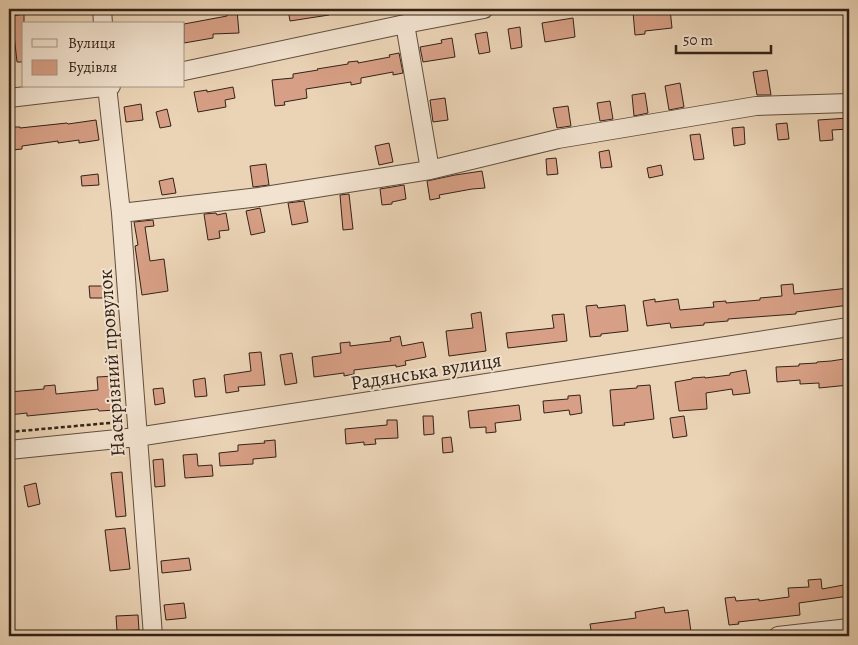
<svg xmlns="http://www.w3.org/2000/svg" width="858" height="645" viewBox="0 0 858 645" font-family="Alegreya,serif">
	<style>
		.building { fill: #d79f85; stroke: #332218 }
		.lines { fill: none; stroke-linecap: round; stroke-linejoin: round }
		.minor-casing { stroke: #614e40; stroke-width: 20 }
		.path { stroke: #332218; stroke-width: 2.5; stroke-dasharray: 4 2.5; stroke-linecap: butt }
		.minor { stroke: #f2e3d0; stroke-width: 18 }
		.labels { text-anchor: middle; stroke-width: 4; stroke-linejoin: round; paint-order: stroke }
		.street-label { font-size: 20px; fill: #332218; stroke: #f2e3d0 }
	</style>
	<rect width="100%" height="100%" fill="#ebd4b6"/>
	<filter id="stains"><feTurbulence type="fractalNoise" baseFrequency=".004" numOctaves="4"/><feColorMatrix values="0 0 0 0 .2 0 0 0 0 .09 0 0 0 0 .02 0 0 0 .5 -.17"/></filter>
	<radialGradient id="worn" r=".72"><stop offset=".6" stop-color="#630" stop-opacity="0"/><stop offset="1" stop-color="#630" stop-opacity=".3"/></radialGradient>
	<!-- building -->
	<path class="building" d="M288 9H329V15L290 21Z
		M660 9H670L672 28 645 31V34L635 35 633 12 660 10Z
		M227 10H237L239 33 213 34V38L184 43V24L227 16Z
		M24 14V62H17L12 16Z
		M573 18 575 37 545 42 542 23Z
		M520 27 522 47 511 49 508 29Z
		M487 32 490 52 479 54 475 34Z
		M452 38 455 57 423 62 420 47 442 43 441 40Z
		M399 53 403 73 393 75V72L361 78V83L351 85V82L306 89 307 98 284 102 285 105 275 106 272 80 293 78V74L318 70 317 69 348 64V62L358 61V63L390 57 389 55Z
		M767 70 771 95H757L753 72Z
		M680 83 684 107 669 110 665 86Z
		M233 87 235 98 225 100 226 107 198 112 194 92 207 90V92Z
		M645 93 648 113 634 116 632 95Z
		M445 98 448 120 433 122 430 100Z
		M610 101 613 119 600 121 597 103Z
		M141 104 143 120 126 122 124 107Z
		M568 106 571 126 557 128 553 108Z
		M167 109 171 126 160 128 156 112Z
		M849 118V129L832 130 833 140 820 141 818 120Z
		M96 120 99 140 79 143V140L58 143V141L22 146V149L12 150 10 127H20V128L67 123 68 124Z
		M787 123 789 139 778 140 776 124Z
		M744 127 745 144 734 146 732 128Z
		M700 134 704 159 694 160 690 135Z
		M389 143 393 162 379 165 375 146Z
		M609 150 612 167 601 168 599 152Z
		M556 158 558 174 547 175 546 159Z
		M266 164 269 185 253 187 250 166Z
		M661 165 663 175 649 178 647 168Z
		M482 171 485 188 472 189 439 195 440 198 430 200 427 181 455 175Z
		M98 174 99 185 82 186 81 176Z
		M173 178 176 193 162 195 159 181Z
		M404 185 406 199 392 202V204L382 205 380 189Z
		M349 194 353 229 343 230 340 195Z
		M304 201 308 222 292 225 288 203Z
		M260 208 265 232 251 235 246 211Z
		M216 213 217 215 226 213 229 230 219 231 220 238 208 240 204 214Z
		M153 220 154 226 145 227 150 261 164 259 168 291 142 295 135 246 138 245 134 222Z
		M793 284 794 294 849 288V305L796 312V314L728 319V321L704 323V325L671 328 670 323 647 326 643 301 655 299V302L678 299 680 310 714 307 713 302 726 301V303L760 300V298L782 296 781 285Z
		M89 286H107L108 298H90Z
		M597 305 598 308 625 305 628 331 601 334V336L590 337 586 306Z
		M481 312 486 351 449 356 446 331 473 328 471 314Z
		M564 314 567 341 508 348 506 333 554 328 552 315Z
		M400 336 402 346 423 342 426 357 405 361 406 365 396 367V365L354 370V374L344 376V373L314 377 312 357 341 353 340 343 350 342V346L391 341 390 338Z
		M261 352 265 385 238 387 239 391 226 393 224 375 251 371 249 353Z
		M292 353 297 383 285 385 280 355Z
		M844 359 849 385 819 388V383L800 384V380L777 382 776 367 799 366V364L817 363V362L831 361Z
		M746 370 750 393 733 395 732 389 706 393 707 409 679 411 675 382 692 379V378L705 377V378L730 375V373Z
		M115 376 116 410 99 411 98 409 27 416V413L9 415V392L44 389V386L55 385 56 394 98 390 97 377Z
		M205 378 207 396 195 397 193 380Z
		M650 385 654 419 624 423 625 425 613 426 610 390 637 388V386Z
		M163 388 165 403 155 405 153 389Z
		M580 395 582 413 570 415 569 410 544 413 543 401 568 399V396Z
		M519 405 521 420 495 423 496 432 486 433V427L470 428 468 411Z
		M423 416H433L434 434 424 435Z
		M684 416 687 436 673 438 670 418Z
		M387 420H397L398 438 375 439 376 444 364 445V442L346 444 345 429 387 425Z
		M451 437 453 452 443 453 442 438Z
		M275 440 276 457 253 459V464L220 466 219 453 238 451V445L265 443 264 441Z
		M197 454 198 466 212 465 213 476 185 478 183 455Z
		M163 459 165 486 155 487 153 460Z
		M122 472 126 516 116 517 111 473Z
		M36 483 40 504 28 507 24 486Z
		M125 528 130 569 110 571 105 530Z
		M189 558 191 570 162 573 161 561Z
		M821 579 822 589 849 584V596L799 603 800 615 738 622 739 624 729 625 725 598 735 597 736 601 759 599V601L789 597 788 588 809 587 808 580Z
		M184 603 186 618 166 620 164 605Z
		M664 607 665 613 688 610 691 632 665 636H592L590 624 636 618 635 612Z
		M138 615 139 630 117 631 116 616Z"/>
	<g class="lines">
		<!-- minor casing -->
		<g class="minor-casing">
			<path id="minor" d="M102 9 103 24
				M405 24 430 170
				M184 71 405 24 484 9
				M107 86 121 213 153 636
				M9 98 111 86
				M121 213 259 197 430 170 558 139 756 106 849 103
				M9 450 137 437 849 327
				M778 636 849 628"/>
		</g>
		<!-- path -->
		<path class="path" d="M9 432 120 422"/>
		<!-- minor -->
		<use href="#minor" class="minor"/>
	</g>
	<g class="labels">
		<!-- street labels -->
		<g class="street-label">
			<text transform="translate(111 363) rotate(-94)" y="7">Наскрізний провулок</text>
			<text transform="translate(426 371) rotate(-9)" y="7">Радянська вулиця</text>
		</g>
	</g>
	<!-- margin -->
	<rect width="858" height="645" fill="none" stroke="#ebd4b6" stroke-width="30"/>
	<rect x="10" y="10" width="838" height="625" fill="none" stroke="#332218" stroke-width="2.5"/>
	<rect x="15" y="15" width="828" height="615" fill="none" stroke="#332218"/>
	<!-- legend -->
	<rect x="22" y="22" width="162" height="65" fill="#f2e3d0" stroke="#a69686"/>
	<rect x="32" y="39" width="25" height="8" fill="#f2e3d0" stroke="#a69686"/>
	<text x="68" y="48" font-size="15" fill="#332218">Вулиця</text>
	<rect x="32" y="60" width="25" height="15" fill="#d79f85" stroke="#a69686"/>
	<text x="68" y="72" font-size="15" fill="#332218">Будівля</text>
	<!-- scale -->
	<path d="M676 45v8h95v-8" fill="none" stroke="#332218" stroke-width="2.5"/>
	<text x="683" y="45" font-size="15" fill="#332218" stroke="#f2e3d0" stroke-width="4" paint-order="stroke">50 m</text>
	<rect width="100%" height="100%" filter="url(#stains)"/>
	<rect width="100%" height="100%" fill="url(#worn)"/>
</svg>
